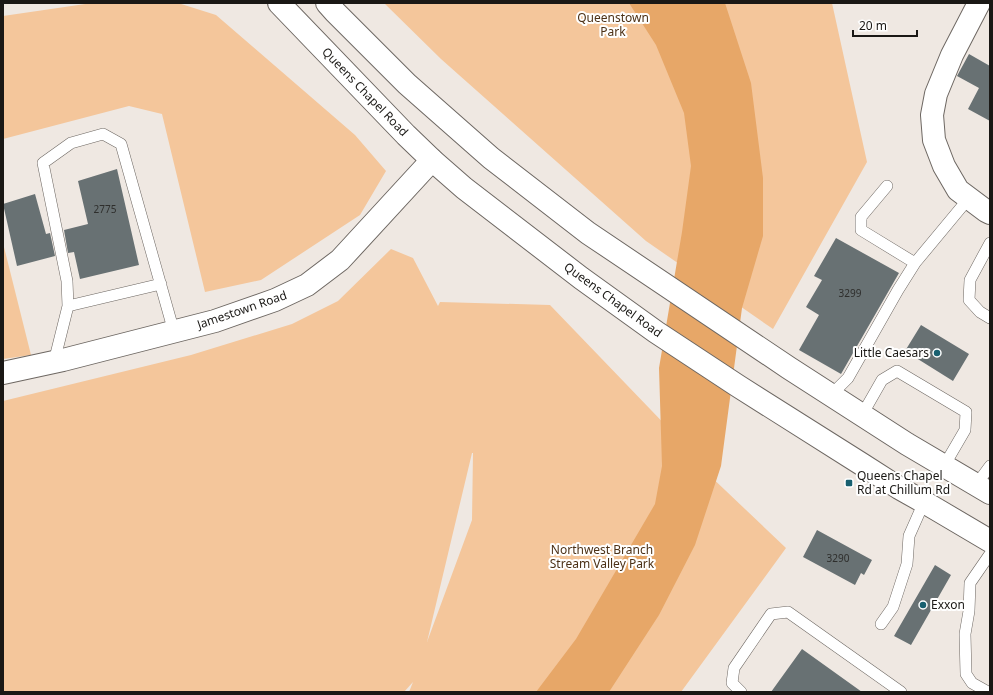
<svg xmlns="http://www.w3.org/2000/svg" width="993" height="695" viewBox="0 0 993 695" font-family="'Noto Sans',sans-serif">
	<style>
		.green { fill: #f4c69b; fill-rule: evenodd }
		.water { fill: #e7a768 }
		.building { fill: #687173 }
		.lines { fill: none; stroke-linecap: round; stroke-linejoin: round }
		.service-casing { stroke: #6d6762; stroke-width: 12 }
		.minor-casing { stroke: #6d6762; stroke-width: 24 }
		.primary-casing { stroke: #6d6762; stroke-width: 24 }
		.service { stroke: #fff; stroke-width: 11 }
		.minor { stroke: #fff; stroke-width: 22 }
		.primary { stroke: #fff; stroke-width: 22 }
		.poi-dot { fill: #186070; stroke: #fff; stroke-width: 1.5 }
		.labels { text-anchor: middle; stroke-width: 4; stroke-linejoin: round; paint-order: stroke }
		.number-label { font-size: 10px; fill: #2e2e2c }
		.park-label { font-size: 12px; fill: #4c3116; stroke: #fff }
		.street-label { font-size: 12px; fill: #1a1815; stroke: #fff }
		.poi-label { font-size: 12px; fill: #1a1815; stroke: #fff; text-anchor: start }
	</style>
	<rect width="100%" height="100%" fill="#efe8e2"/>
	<!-- green -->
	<path class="green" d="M92 3H178L216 15 355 135 386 171 360 215 261 280 205 292 162 114 129 106 3 139V16Z
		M384 3H832L867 162 773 329 646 241 441 59Z
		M3 243 31 355 3 359Z
		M391 249 413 258 438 306 440 302 550 305 701 462 705 471 786 548 681 692H409L413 682 404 692H3V401L191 355 292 324 338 301ZM473 453 472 520 427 642 472 453Z"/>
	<!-- water -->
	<path class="water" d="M629 3H725L751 83 763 178V236L742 308 721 466 695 545 659 615 609 692H536L576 639 655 504 662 466 659 368 682 232 691 166 684 113 656 45Z"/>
	<!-- building -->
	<path class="building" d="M969 54 990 66V121L968 109 979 88 957 76Z
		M117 169 139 265 80 279 74 252 68 253 64 230 88 224 78 181Z
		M35 194 46 234 50 233 55 256 17 266 3 204Z
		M836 238 899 273 841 374 799 350 819 315 806 307 822 280 814 276Z
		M921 325 969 354 953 381 905 351Z
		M817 530 872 560 864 575 861 573 855 585 803 557Z
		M935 565 951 575 911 645 894 636Z
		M802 649 862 692H771Z"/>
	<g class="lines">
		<!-- service casing -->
		<g class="service-casing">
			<path id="service" d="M887 186 861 217V230L915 263
				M990 243 970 280 969 300 980 312 990 318
				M68 306 161 284
				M54 362 68 306 67 281 43 163 71 143 103 134 121 144 174 332
				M831 395 848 378 898 290 915 263 969 198
				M862 415 882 380 897 371 966 412 965 430 944 466
				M976 485 990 466
				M881 624 893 607 907 564 909 536 924 502
				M741 692 732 683 734 668 771 614 788 612 901 692
				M988 692 972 683 966 674 965 634 969 611 970 583 990 554"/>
		</g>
		<!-- minor casing -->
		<g class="minor-casing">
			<path id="minor" d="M979 3 952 55 936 94 932 115 934 140 944 166 958 190 986 211 990 213
				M3 373 63 360 215 321 275 300 307 285 340 260 432 160"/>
		</g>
		<!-- primary casing -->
		<g class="primary-casing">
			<path id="primary" d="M279 3 406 135 432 160 464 188 581 278 656 332 738 386 863 465 899 488 924 502 990 541
				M327 3 335 12 407 84 491 158 588 233 789 368 907 444 990 493"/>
		</g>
		<!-- service -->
		<use href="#service" class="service"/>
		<!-- minor -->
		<use href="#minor" class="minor"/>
		<!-- primary -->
		<use href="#primary" class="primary"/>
	</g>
	<!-- markers -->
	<g class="poi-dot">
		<circle cx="937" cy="353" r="4"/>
		<rect x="845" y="479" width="8" height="8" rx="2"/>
		<circle cx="923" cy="605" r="4"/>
	</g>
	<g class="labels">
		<!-- number labels -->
		<g class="number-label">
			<text x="105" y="213">2775</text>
			<text x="850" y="297">3299</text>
			<text x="838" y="562">3290</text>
		</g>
		<!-- park labels -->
		<g class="park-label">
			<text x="613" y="22">Queenstown<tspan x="613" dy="14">Park</tspan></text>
			<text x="602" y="554">Northwest Branch<tspan x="602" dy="14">Stream Valley Park</tspan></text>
		</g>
		<!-- street labels -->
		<g class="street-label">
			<text transform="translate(365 92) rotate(46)" y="4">Queens Chapel Road</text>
			<text transform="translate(613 300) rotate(36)" y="4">Queens Chapel Road</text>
			<text transform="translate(242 310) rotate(-19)" y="4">Jamestown Road</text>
		</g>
		<!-- poi labels -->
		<g class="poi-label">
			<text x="929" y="357" text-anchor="end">Little Caesars</text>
			<text x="857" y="480">Queens Chapel<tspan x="857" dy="14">Rd at Chillum Rd</tspan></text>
			<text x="931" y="609">Exxon</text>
		</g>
	</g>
	<!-- border -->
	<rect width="993" height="695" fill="none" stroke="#1a1815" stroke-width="8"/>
	<!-- scale -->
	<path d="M853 30v6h64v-6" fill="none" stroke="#1a1815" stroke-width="2"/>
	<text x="859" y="30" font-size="12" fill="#1a1815" stroke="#ffffff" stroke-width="3" paint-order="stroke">20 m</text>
</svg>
